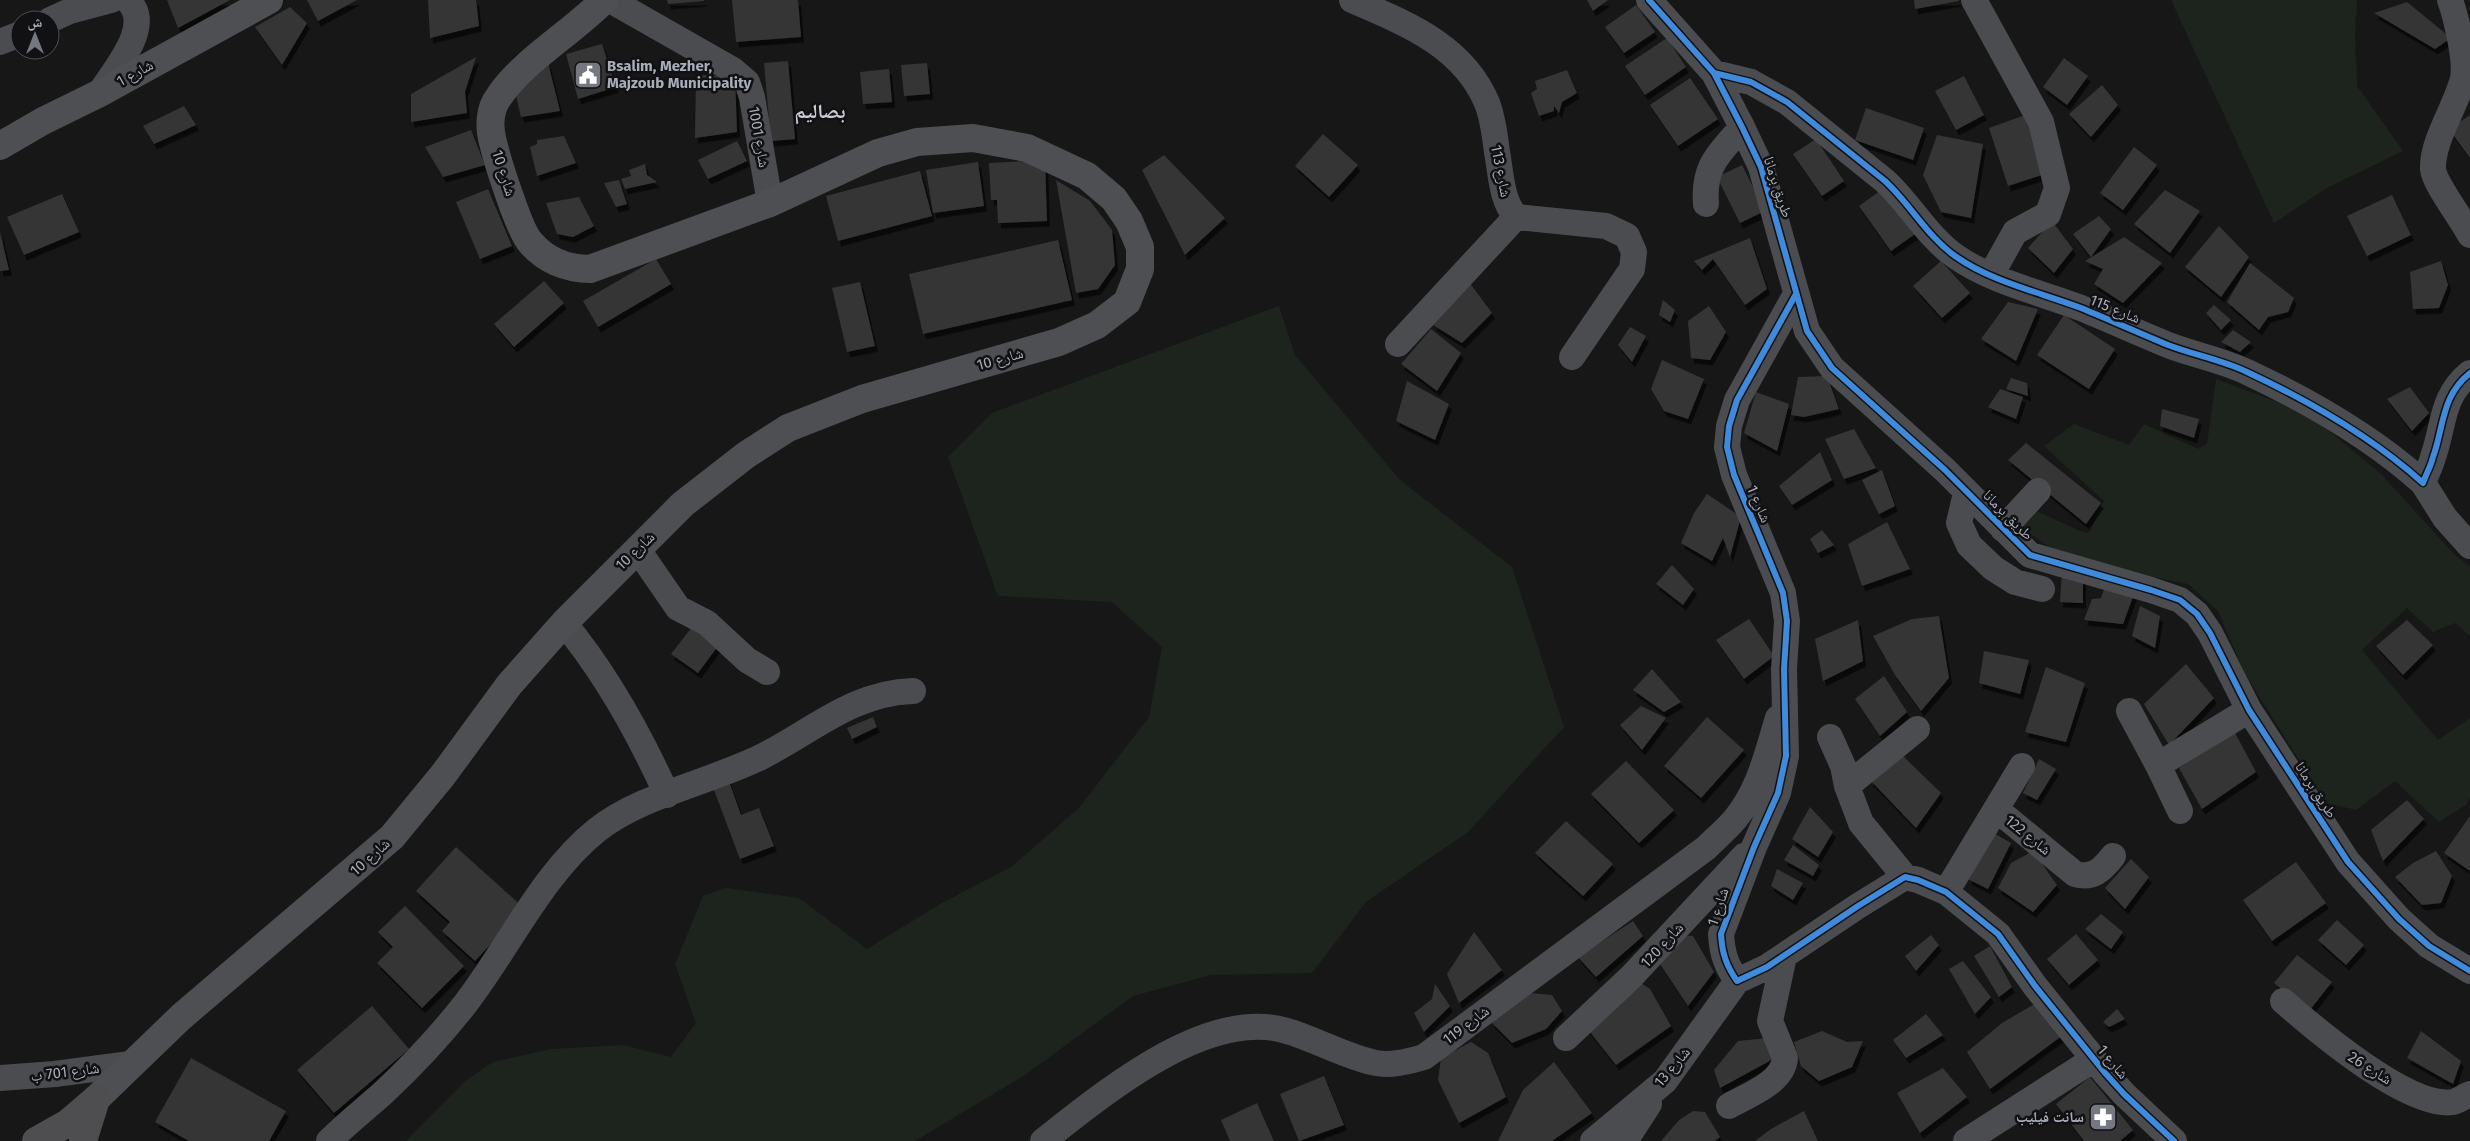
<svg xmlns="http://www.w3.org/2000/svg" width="2470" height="1141" viewBox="0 0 2470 1141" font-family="'Fira Sans','Noto Naskh Arabic',sans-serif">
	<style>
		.green { fill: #1d241e }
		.building { fill: #353536; filter: url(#shadow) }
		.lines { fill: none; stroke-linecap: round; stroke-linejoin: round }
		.minor { stroke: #4b4c50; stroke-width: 26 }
		.major { stroke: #4d4f52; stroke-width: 28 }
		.highway { stroke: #4e4e51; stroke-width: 28 }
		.cycleway-casing { stroke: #111113; stroke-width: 9 }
		.cycleway { stroke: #408adc; stroke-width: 6 }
		.labels { text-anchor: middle; stroke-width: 5; stroke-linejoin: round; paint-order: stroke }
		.poi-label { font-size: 15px; font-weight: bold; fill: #a8adb8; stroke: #111113; text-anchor: start }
		.street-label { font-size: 15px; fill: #a8adb8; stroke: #111113 }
		.district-label { font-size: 20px; font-weight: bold; fill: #c9ccd4; stroke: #111113 }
	</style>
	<defs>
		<filter id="shadow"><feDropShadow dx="3" dy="5.5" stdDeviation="0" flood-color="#0009"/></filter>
	</defs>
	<rect width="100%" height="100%" fill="#171717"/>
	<!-- green -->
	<path class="green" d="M2171 0H2357L2355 35 2357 86 2403 151 2327 188 2274 223Z
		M1279 306 1295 355 1400 480 1512 567 1564 727 1468 832 1366 902 1312 973 1211 975 1133 996 1025 1075 915 1141H406L465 1081 493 1062 551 1049 623 1045 671 1057 696 1023 675 964 703 896 726 888 799 898 867 949 940 904 1011 867 1079 808 1149 717 1162 647 1112 602 998 596 948 457 992 413Z
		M2216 379 2309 414 2381 474 2456 556 2470 566V636L2455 623 2433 632 2407 608 2362 650 2438 740 2470 718V797L2467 804 2439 822 2395 781 2356 810 2326 803 2245 674 2218 611 2188 584 2067 560 2017 524 2032 509 2080 531 2089 533 2104 501 2044 446 2074 424 2129 445 2144 424 2198 449 2207 444Z"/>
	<!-- building -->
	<path class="building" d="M167 0H230L178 28Z
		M307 0H357L318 21Z
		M428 0H476L479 26 430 38Z
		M667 0H704V1L668 4Z
		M732 0H798L801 37 736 42Z
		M1587 0H1608L1593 11Z
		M1914 0H1959V1L1915 9Z
		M2407 2 2451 38 2435 49 2374 13Z
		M1636 5 1655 32 1624 53 1605 27Z
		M290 7 307 23 282 65 255 27Z
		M1667 38 1686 67 1645 95 1625 66Z
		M602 44 616 87 578 99 566 54Z
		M476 57 465 92 467 113 411 122V94Z
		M2064 58 2088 76 2067 105 2043 87Z
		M788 61 795 139 771 141 764 63Z
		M548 63 560 111 521 117 514 87Z
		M927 63 930 94 904 96 901 65Z
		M889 69 892 102 863 104 860 72Z
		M1567 70 1577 93 1562 102 1559 113 1554 106V111L1539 116 1531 93 1537 89 1535 81Z
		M696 75 735 76 737 132 695 138Z
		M1964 76 1984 115 1956 130 1935 91Z
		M1690 78 1718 119 1678 146 1650 105Z
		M2102 85 2118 105 2091 137 2069 114Z
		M184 106 196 125 154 144 143 126Z
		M1866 108 1924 128 1913 160 1855 140Z
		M2028 114 2048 173 2008 186 1989 128Z
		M2470 115V158L2449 129Z
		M471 130 485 165 443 177 425 147Z
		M1323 134 1358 165 1329 197 1295 166Z
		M1937 135 1983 144 1971 218 1941 212 1923 175Z
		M564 136 576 163 537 176 530 147 537 144V140Z
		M1816 139 1844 181 1822 196 1793 154Z
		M737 141 747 161 708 179 698 160Z
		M2134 147 2157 165 2123 210 2100 193Z
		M1164 155 1225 218 1185 255 1142 170Z
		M1045 160 1047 221 998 223 997 200H991L989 163Z
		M978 162 984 206 933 213 926 170Z
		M645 164 647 175 657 182 625 189 621 179 631 176 629 170Z
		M1742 165 1765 211 1740 223 1717 177Z
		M920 171 932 216 838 241 826 196Z
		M619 180 627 204 616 207 604 183Z
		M1056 180 1090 201 1112 230 1115 265 1098 289 1076 293Z
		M1884 188 1915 234 1891 251 1859 206Z
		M488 189 512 246 480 259 456 202Z
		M2165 190 2200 211 2170 253 2134 224Z
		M62 194 79 232 24 255 7 217Z
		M2392 195 2411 235 2367 256 2347 216Z
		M579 197 594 226 573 237 557 234 546 203Z
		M2099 216 2111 229 2091 257 2073 234Z
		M2052 221 2073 249 2054 273 2028 248Z
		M2219 226 2249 257 2221 297 2185 267Z
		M0 232 9 270 0 271Z
		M2124 237 2162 263 2123 303 2094 284 2103 269 2085 261Z
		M1750 238 1767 289 1745 305 1713 259 1702 270 1694 261Z
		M1058 240 1072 300 923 334 909 274Z
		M656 259 671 284 598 327 583 301Z
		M1941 261 1970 293 1942 318 1913 286Z
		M2441 261 2448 285 2439 308 2413 309 2410 272Z
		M2250 263 2294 298 2288 312 2268 317 2259 330 2227 302Z
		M544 281 564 303 514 347 494 324Z
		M860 282 875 346 847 352 832 288Z
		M1469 282 1492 313 1462 343 1433 325Z
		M1663 300 1675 310 1670 322 1659 315Z
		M2008 302 2038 309 2016 361 1981 339Z
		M2214 305 2231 320 2221 330 2206 313Z
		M1709 306 1726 332 1710 360 1691 358 1688 321Z
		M2064 315 2115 349 2089 389 2037 355Z
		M1630 327 1646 336 1632 362 1618 345Z
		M1431 329 1461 353 1437 391 1401 364Z
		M2233 330 2251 342 2240 352 2221 342Z
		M1662 360 1704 379 1688 419 1664 411 1651 389Z
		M1827 376 1839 409 1804 417 1791 415 1798 377Z
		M2011 378 2027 383 2028 396 2006 389Z
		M1407 381 1449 404 1435 440 1396 421Z
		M2410 387 2429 413 2412 431 2387 399Z
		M2000 389 2023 397 2016 419 1988 407Z
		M1756 392 1789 404 1777 451 1744 433Z
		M2162 409 2199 419 2194 438 2160 426Z
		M1854 429 1876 468 1844 479 1825 439Z
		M2026 443 2101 503 2086 524 2008 460Z
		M1820 452 1832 480 1792 505 1779 486Z
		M1882 470 1895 506 1879 514 1862 480Z
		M1707 494 1741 517 1730 557 1723 538 1712 561 1681 543 1694 513Z
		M1887 522 1910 569 1862 586 1848 544Z
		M1822 530 1834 545 1818 553 1810 539Z
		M1672 565 1694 589 1683 605 1656 584Z
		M2062 571 2083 579V603L2060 602Z
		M2105 587 2134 594 2123 624 2084 620 2092 599 2101 598Z
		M2140 606 2160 616 2155 648 2132 636Z
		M1939 616 1949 678 1921 711 1895 675 1873 636 1912 619Z
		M1749 619 1774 656 1744 679 1716 640Z
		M1858 620 1863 661 1823 681 1815 639Z
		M2407 620 2433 645 2403 675 2376 646Z
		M692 627 718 646 698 673 671 654Z
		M1984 651 2029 660 2020 694 1979 683Z
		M2186 664 2214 698 2169 745 2144 704Z
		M2046 667 2085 683 2066 742 2025 732Z
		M1652 669 1681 702 1664 712 1633 690Z
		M1884 676 1907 712 1880 736 1855 699Z
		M1641 706 1666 718 1642 750 1620 725Z
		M873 717 877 727 852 739 847 728Z
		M1707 717 1744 750 1701 798 1664 766Z
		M2234 731 2256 772 2202 809 2179 768Z
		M1900 753 1941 793 1916 828 1870 780Z
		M2039 759 2056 769 2037 800 2023 793Z
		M1626 761 1674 810 1639 843 1591 794Z
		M727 776 741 815 759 808 774 846 740 859 711 782Z
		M2407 800 2424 819 2383 861 2371 830Z
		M1810 807 1833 832 1818 857 1792 839Z
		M2470 816V871L2444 853Z
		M1566 821 1613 864 1583 896 1535 853Z
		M1992 832 2011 843 1988 889 1968 879Z
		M1793 845 1819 865 1813 876 1784 860Z
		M456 847 524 908 475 961 442 931 450 922 416 891Z
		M2033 851 2057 885 2033 912 1998 888 2011 863Z
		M2436 851 2452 876 2441 903 2422 905 2395 877 2413 863Z
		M2131 859 2149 877 2125 909 2105 888Z
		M2296 862 2326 903 2272 941 2243 900Z
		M1777 869 1803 883 1793 900 1771 886Z
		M405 906 464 966 422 1008 377 963 393 947 378 932Z
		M2101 914 2123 932 2111 949 2085 929Z
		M2337 920 2364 945 2346 965 2318 940Z
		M1633 921 1643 936 1596 977 1578 957Z
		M1474 932 1502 970 1459 1003 1447 974Z
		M2076 934 2098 960 2069 985 2047 959Z
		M1677 935 1693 936 1714 972 1688 1006 1658 961Z
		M1931 935 1939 945 1916 971 1905 956Z
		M1990 946 2012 987 1999 997 1974 956Z
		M2297 955 2332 982 2309 1011 2274 983Z
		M1963 961 1991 997 1975 1014 1949 969Z
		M1641 983 1650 989 1671 1026 1616 1065 1586 1027Z
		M1435 984 1450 1006 1424 1032 1414 1013 1432 999Z
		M1529 993 1552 995 1562 1011 1546 1029 1512 1043 1491 1022Z
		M2036 1003 2063 1035 1990 1089 1967 1052 2002 1023Z
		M372 1006 409 1049 334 1113 297 1070Z
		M2117 1009 2125 1019 2109 1027 2103 1022Z
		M1926 1014 1943 1035 1906 1058 1893 1040Z
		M1822 1031 1847 1042 1863 1041 1852 1067 1819 1081 1801 1066 1794 1042Z
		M2421 1031 2461 1061 2453 1084 2407 1058Z
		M1768 1038 1775 1058 1720 1088 1714 1070 1738 1041Z
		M1471 1042 1488 1053 1506 1097 1459 1123 1438 1080 1441 1058Z
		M191 1058 286 1111 269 1141H189L155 1122Z
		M1554 1062 1592 1113 1552 1141H1498L1523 1090Z
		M1943 1068 1967 1097 1920 1133 1897 1093Z
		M1324 1076 1344 1125 1299 1141 1280 1094Z
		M2090 1077 2133 1130 2120 1141H2084L2056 1104Z
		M1257 1103 1274 1141H1230L1221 1120Z
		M1693 1111 1705 1112 1720 1137 1715 1141H1661L1679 1120Z
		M1804 1111 1818 1141H1755L1771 1129Z"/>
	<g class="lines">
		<!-- minor -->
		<path class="minor" d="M610 0 733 70 747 82 752 97 770 203
			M1352 0C1405 23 1463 45 1487 103 1493 118 1495 136 1497 152 1501 173 1501 200 1516 217L1606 226 1627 236 1634 252 1632 269 1572 357
			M1649 0 1714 73 1742 127 1761 167 1807 331 1832 368 1945 470 2030 555 2151 590 2180 600 2197 614 2210 633 2249 710 2348 862 2399 919 2429 946 2470 971
			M1974 0 2041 122 2057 188 2048 214 2015 232 1991 275
			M2450 0C2456 17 2468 65 2462 82 2455 108 2432 141 2433 169 2434 183 2462 219 2470 235
			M50 20 70 11 111 0
			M0 42 20 34
			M1714 73 1751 82 1787 102 1885 181C1910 204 1927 236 1955 256 1992 282 2039 292 2081 308 2110 320 2139 333 2168 345 2194 355 2222 360 2247 372 2309 401 2372 437 2423 483 2426 474 2431 466 2433 457 2444 427 2441 396 2470 373
			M100 93C115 69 155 24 127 0
			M1706 204C1703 165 1719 154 1742 127
			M1796 294 1737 400 1729 426 1727 447 1734 475 1783 593 1787 621 1784 669 1786 756 1778 793 1754 847 1721 934C1722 953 1726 965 1737 981L1767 967 1858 906 1905 877 1918 880 1946 892 1998 934 2035 986 2106 1074 2124 1094 2174 1141
			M1398 344 1516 217
			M2423 483 2445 518 2470 546
			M1966 493 1959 523 1969 545 1993 568 2015 582 2042 589
			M2003 529 2038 491
			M638 550 678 608 707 623 747 660 767 672
			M564 623C607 675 639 733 667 795
			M2129 711 2158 765
			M1830 737 1843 766 1847 786 1861 823 1905 877
			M1847 786 1917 729
			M1996 809 2075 874C2093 879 2102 870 2113 856
			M2180 811 2158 765 2249 710
			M1946 892 2022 766
			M2283 1001C2315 1029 2409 1109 2453 1102 2458 1101 2465 1096 2470 1094
			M1566 1038 1631 977 1744 856
			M0 1078 55 1074 130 1064
			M1729 1106C1748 1095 1783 1083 1785 1058L1770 1021 1784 956
			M329 1141C346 1124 365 1109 383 1093 413 1065 441 1035 466 1003 509 947 542 874 597 830 641 795 711 782 761 757 813 731 852 693 913 691
			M1043 1141C1102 1095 1207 1006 1287 1031 1315 1039 1348 1058 1376 1063 1392 1066 1409 1061 1424 1057L1706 848C1716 838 1728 828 1736 818 1760 788 1767 753 1778 718
			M1593 1141 1665 1081 1737 981
			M1625 1141 1649 1104
			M1966 1141 2094 1059"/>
		<!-- major -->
		<path class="major" d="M0 146 43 121 100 93 269 0
			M96 1099 181 1017 392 837 443 775 509 685 564 623 683 504 746 455 788 428 862 399 1059 342 1097 325 1127 302 1140 269V247L1129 221 1114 199 1087 176 1027 148 973 138 917 142 878 153 770 203 590 269C567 269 545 260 530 242 519 230 496 157 492 138 489 125 490 109 498 98 522 61 572 33 604 0"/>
		<!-- highway -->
		<path class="highway" d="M36 1141 68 1123 96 1099
			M83 1141 96 1099"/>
		<!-- cycleway casing -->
		<g class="cycleway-casing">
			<path id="cycleway" d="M1649 0 1714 73 1742 127 1761 167 1807 331 1832 368 1945 470 2030 555 2151 590 2180 600 2197 614 2210 633 2249 710 2348 862 2399 919 2429 946 2470 971
				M1714 73 1751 82 1787 102 1885 181C1910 204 1927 236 1955 256 1992 282 2039 292 2081 308 2110 320 2139 333 2168 345 2194 355 2222 360 2247 372 2309 401 2372 437 2423 483 2426 474 2431 466 2433 457 2444 427 2441 396 2470 373
				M1796 294 1737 400 1729 426 1727 447 1734 475 1783 593 1787 621 1784 669 1786 756 1778 793 1754 847 1721 934C1722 953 1726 965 1737 981L1767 967 1858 906 1905 877 1918 880 1946 892 1998 934 2035 986 2106 1074 2124 1094 2174 1141"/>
		</g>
		<!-- cycleway -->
		<use href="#cycleway" class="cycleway"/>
	</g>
	<!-- icons -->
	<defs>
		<g id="civic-square" transform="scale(1.4375)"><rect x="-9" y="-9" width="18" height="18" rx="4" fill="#757880" stroke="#111113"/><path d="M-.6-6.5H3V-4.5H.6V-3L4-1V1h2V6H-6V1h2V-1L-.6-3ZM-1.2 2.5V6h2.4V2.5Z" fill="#fff"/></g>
		<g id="pharmacy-square" transform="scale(1.4375)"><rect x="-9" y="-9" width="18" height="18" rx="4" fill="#757880" stroke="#111113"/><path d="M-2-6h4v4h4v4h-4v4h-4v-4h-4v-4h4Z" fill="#fff"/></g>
	</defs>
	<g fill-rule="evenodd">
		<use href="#civic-square" x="588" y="75"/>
		<use href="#pharmacy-square" x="2103" y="1117"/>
	</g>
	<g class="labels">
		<!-- poi labels -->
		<g class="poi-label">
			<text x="607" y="71">Bsalim, Mezher,<tspan x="607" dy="17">Majzoub Municipality</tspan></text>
			<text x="2084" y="1122" text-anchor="end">سانت فيليب</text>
		</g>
		<!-- street labels -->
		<g class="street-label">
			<text transform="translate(135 73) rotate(-29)" y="5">شارع 1</text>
			<text transform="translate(759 137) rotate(80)" y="5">شارع 1001</text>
			<text transform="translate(1501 171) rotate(79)" y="5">شارع 113</text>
			<text transform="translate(504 173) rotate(72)" y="5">شارع 10</text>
			<text transform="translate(1778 187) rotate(72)" y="5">طريق برمانا</text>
			<text transform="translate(2115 309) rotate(22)" y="5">شارع 115</text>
			<text transform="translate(1000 359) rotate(-16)" y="5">شارع 10</text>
			<text transform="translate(1759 504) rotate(67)" y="5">شارع 1</text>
			<text transform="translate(2008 515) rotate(45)" y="5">طريق برمانا</text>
			<text transform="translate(635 551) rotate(-44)" y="5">شارع 10</text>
			<text transform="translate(2316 790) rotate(57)" y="5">طريق برمانا</text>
			<text transform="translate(2028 835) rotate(39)" y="5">شارع 122</text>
			<text transform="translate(370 857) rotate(-42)" y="5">شارع 10</text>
			<text transform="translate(1718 907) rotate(-72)" y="5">شارع 1</text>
			<text transform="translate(1662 945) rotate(-47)" y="5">شارع 120</text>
			<text transform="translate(1466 1025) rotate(-37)" y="5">شارع 119</text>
			<text transform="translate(2113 1062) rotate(50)" y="5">شارع 1</text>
			<text transform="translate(1672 1067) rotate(-50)" y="5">شارع 13</text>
			<text transform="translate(2370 1068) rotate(32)" y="5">شارع 26</text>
			<text transform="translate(65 1072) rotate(-7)" y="5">شارع 701 ب</text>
		</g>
		<!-- district labels -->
		<g class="district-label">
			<text x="820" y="118">بصاليم</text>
		</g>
	</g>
	<!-- north arrow -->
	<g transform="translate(35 35)"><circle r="24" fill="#111113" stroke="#4d4f55"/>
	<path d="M0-4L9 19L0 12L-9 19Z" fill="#757880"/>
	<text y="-8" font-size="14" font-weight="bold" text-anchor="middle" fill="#a8adb8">ش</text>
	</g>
</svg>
